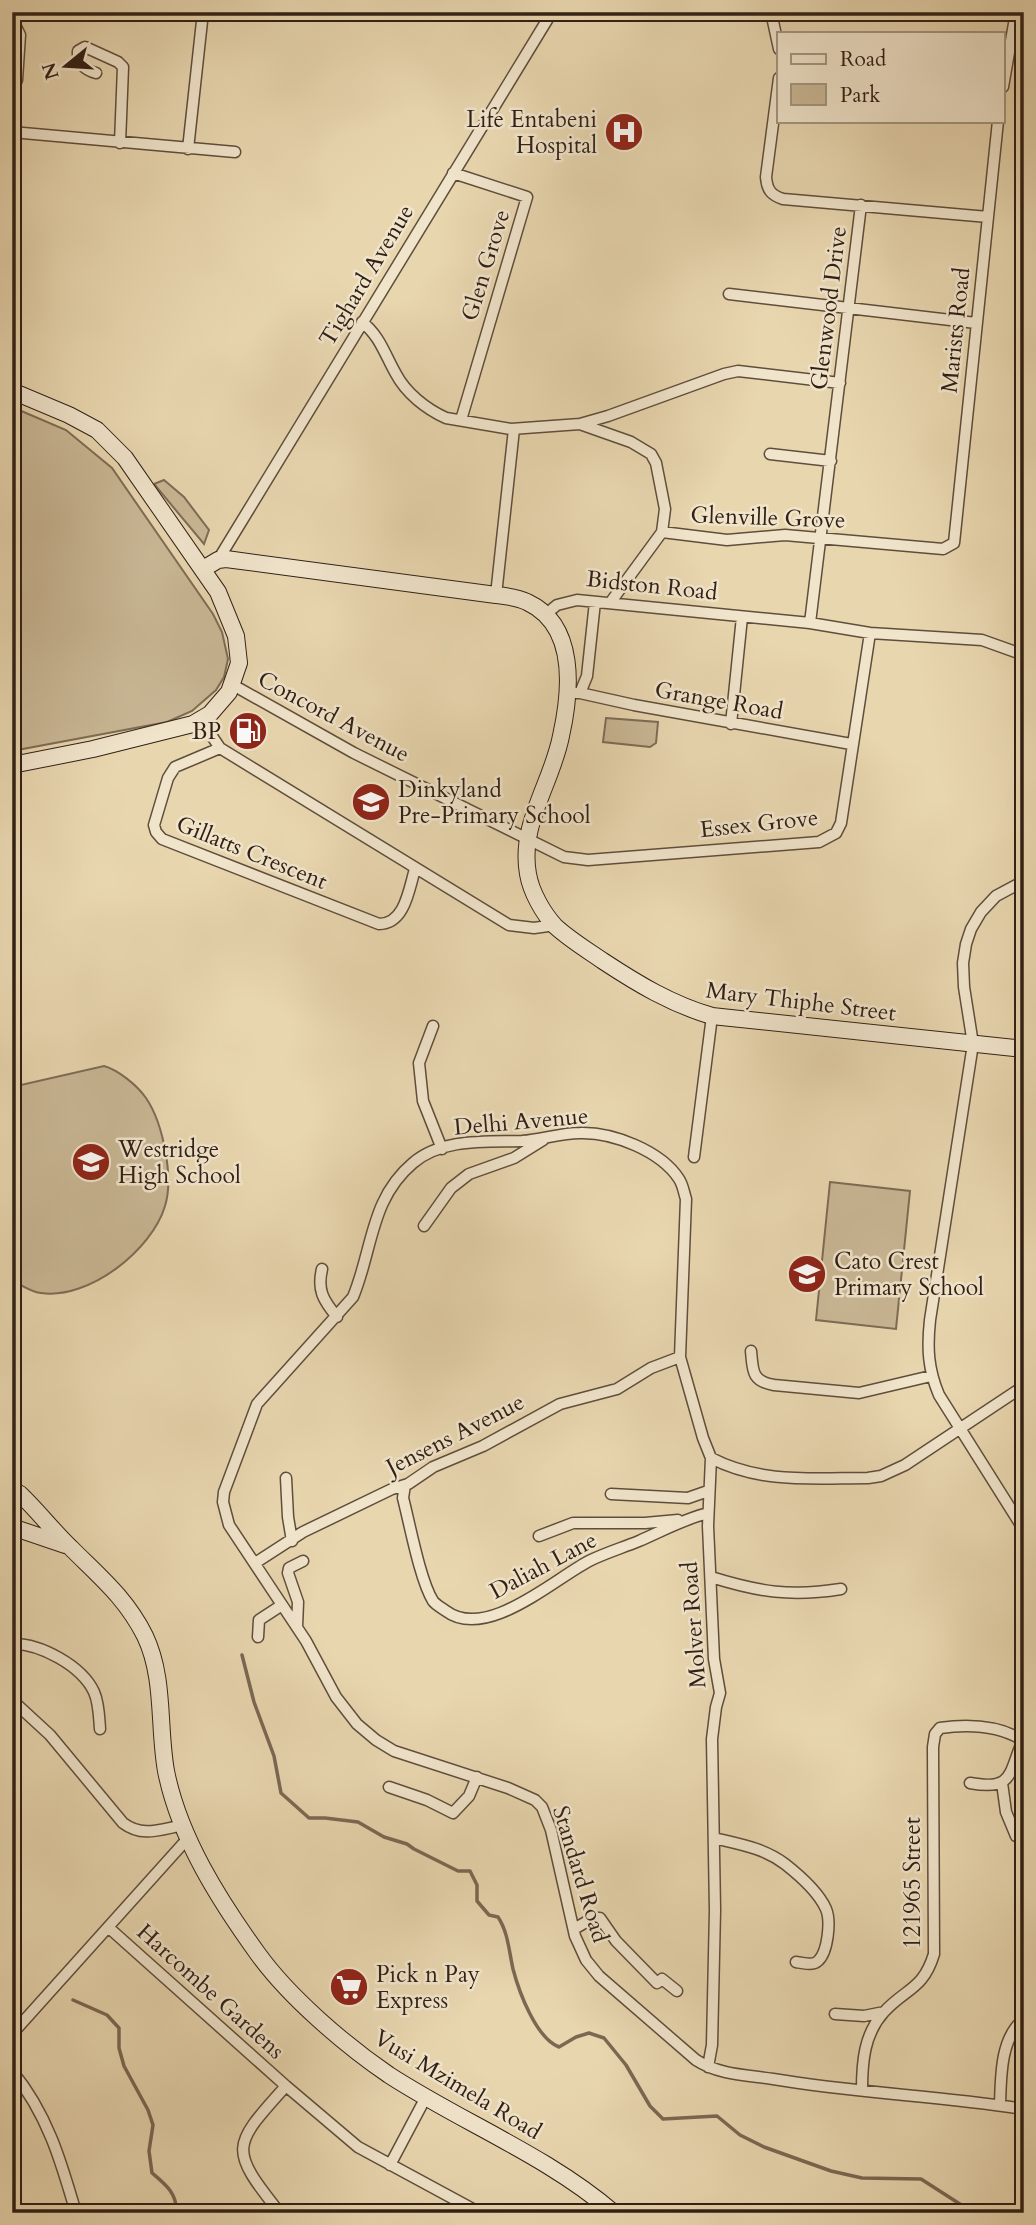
<svg xmlns="http://www.w3.org/2000/svg" width="1036" height="2225" viewBox="0 0 1036 2225" font-family="Cardo,serif">
	<style>
		.green { fill: #c9b795; stroke: #7d6c56; stroke-width: 2 }
		.lines { fill: none; stroke-linecap: round; stroke-linejoin: round }
		.stream { stroke: #7a6853; stroke-width: 3.5 }
		.street-casing { stroke: #5f4e3c; stroke-width: 13 }
		.secondary-casing { stroke: #312016; stroke-width: 18 }
		.street { stroke: #f0e4cb; stroke-width: 10 }
		.secondary { stroke: #f0e4cb; stroke-width: 16 }
		.labels { text-anchor: middle; stroke-width: 5; stroke-linejoin: round; paint-order: stroke }
		.poi-label { font-size: 23px; fill: #312016; stroke: #f0e4cb; text-anchor: start }
		.street-label { font-size: 23px; fill: #312016; stroke: #f0e4cb }
	</style>
	<rect width="100%" height="100%" fill="#e8d6af"/>
	<filter id="stains"><feTurbulence type="fractalNoise" baseFrequency=".00286" numOctaves="4"/><feColorMatrix values="0 0 0 0 .2 0 0 0 0 .09 0 0 0 0 .02 0 0 0 .5 -.17"/></filter>
	<radialGradient id="worn" r=".72"><stop offset=".6" stop-color="#630" stop-opacity="0"/><stop offset="1" stop-color="#630" stop-opacity=".3"/></radialGradient>
	<!-- green -->
	<path class="green" d="M12 407 66 430 112 468 213 614 222 632 228 659 224 677 216 690 192 711 167 722 12 751Z
		M164 480 184 497 209 530 204 544 154 484Z
		M606 718 658 722 656 743 650 747 603 742Z
		M104 1066C118 1070 137 1085 146 1098 163 1123 174 1177 165 1206 152 1250 89 1300 41 1293 31 1292 21 1285 12 1280V1087Z
		M830 1182 910 1191 896 1329 816 1320Z"/>
	<g class="lines">
		<!-- stream -->
		<path class="stream" d="M242 1655 254 1702 274 1756 281 1793 309 1818H325L358 1822 384 1837 407 1844 414 1849 458 1871H470L477 1885V1901L489 1915 498 1917C508 1932 509 1951 513 1969 519 1992 536 2038 559 2047L576 2037 589 2033 604 2038 626 2065 650 2106 663 2119 717 2116 740 2135 764 2147 831 2171 862 2178 921 2179 963 2206 970 2213
			M73 2000 107 2015 119 2028V2048L124 2066 148 2110 153 2125 149 2151 152 2173C165 2184 178 2194 176 2213"/>
		<!-- street casing -->
		<g class="street-casing">
			<path id="street" d="M771 12 779 49
				M12 19 20 35 17 80
				M96 73C85 70 77 63 78 51L85 47 118 62 123 67 120 143
				M779 78 766 177C767 190 771 195 783 199L988 217
				M1003 87 1016 12
				M12 132 235 152
				M188 149 203 12
				M453 173 527 197 461 420
				M729 294 976 323
				M362 322C380 336 385 355 396 374 406 393 426 409 446 418L511 429 580 424 631 442 651 454 656 463 665 509 662 532 610 603
				M580 424 608 416 724 374 738 371 840 383
				M770 454 831 461
				M662 532 727 540 785 535 943 549 954 543 998 121
				M218 560 552 12
				M496 595 514 429
				M545 615 557 605 577 600 810 623 870 633 982 640 1024 655
				M810 623 861 205
				M233 685 354 753 564 857 588 860 819 842 836 833 841 823 870 633
				M575 693H580L587 676 595 602
				M580 693 634 705 851 744
				M201 720 220 748 509 925 534 928 555 925
				M731 724 742 617
				M220 748 175 767 168 778 154 825 156 832 162 839 379 924C405 924 409 889 415 869
				M1024 881 996 896 981 912 971 929 966 944 963 963 964 987 973 1044 930 1320C927 1348 928 1369 939 1395L1024 1530
				M433 1026 419 1063 423 1101 442 1149
				M694 1157 712 1016
				M424 1226 451 1188 469 1174 514 1158 543 1140
				M322 1269C317 1290 323 1300 337 1317
				M751 1351C753 1370 751 1381 774 1385L859 1393 931 1376
				M711 1458C761 1484 813 1478 868 1478L881 1476 905 1465 1024 1386
				M286 1478 288 1517 292 1541
				M405 1485 403 1498C410 1525 420 1580 433 1601 436 1605 442 1608 446 1611 486 1641 553 1580 589 1561 605 1553 622 1548 639 1541 662 1531 684 1519 708 1513
				M611 1494 688 1498 708 1491
				M539 1536 573 1523H645L678 1520
				M255 1563 303 1532 392 1489 408 1484 433 1467 483 1446 560 1404 617 1389 651 1368 680 1357
				M711 1577C759 1592 791 1597 841 1589
				M297 1627 298 1602 288 1573 289 1568 303 1561
				M258 1637 259 1620 282 1605
				M12 1644C40 1643 82 1666 94 1692 99 1703 99 1716 100 1729
				M12 1700 50 1735 123 1823C143 1838 161 1829 184 1825
				M970 1783C1014 1791 1008 1774 1023 1740
				M1002 1783 1006 1812 1016 1836
				M389 1787 427 1800 453 1813 469 1796 477 1777
				M714 1838C739 1844 764 1848 785 1864 799 1875 819 1893 826 1909 831 1921 828 1952 818 1961 813 1966 802 1963 796 1962
				M108 1927 286 2086 358 2147 480 2213
				M574 1929 593 1918H600L616 1941 657 1983 662 1979 677 1991
				M835 2014 864 2016 884 2012
				M12 2034 189 1837
				M708 2067 712 2045 715 1910 712 1739 716 1707 720 1693 714 1659 708 1526 711 1458 703 1438 680 1357 686 1199C684 1193 683 1185 679 1179 661 1151 613 1132 580 1133 560 1133 541 1140 522 1141 486 1142 442 1138 413 1163 370 1199 373 1249 353 1297L257 1404 224 1492 223 1502 229 1525 306 1641 336 1697 357 1724 376 1740 394 1751 508 1788 535 1800 542 1807 551 1830 575 1936 586 1960 599 1976 696 2060C719 2075 747 2075 773 2079 856 2093 941 2096 1024 2109
				M12 2071C47 2113 61 2161 76 2213
				M862 2090C862 2062 864 2034 884 2012 906 1988 923 1990 934 1954L933 1747 935 1734 940 1728C969 1724 999 1725 1024 1741
				M1000 2105C1001 2077 1000 2038 1024 2019
				M390 2165 426 2097
				M280 2213C228 2148 232 2146 286 2086"/>
		</g>
		<!-- secondary casing -->
		<g class="secondary-casing">
			<path id="secondary" d="M12 391 69 415 97 430 125 458 218 592 236 636 239 663 229 692 210 714 193 724 93 749 12 765
				M203 569 218 560 226 559 496 595C506 596 517 597 527 602 577 625 571 691 561 736 552 783 519 824 528 874 531 892 543 913 555 926 569 939 587 950 603 961 638 984 671 1004 712 1016L1024 1049
				M12 1490 20 1494C38 1511 53 1531 71 1548 100 1577 126 1598 145 1636 165 1678 158 1726 166 1771 179 1837 219 1900 258 1954 289 1997 345 2045 389 2075 463 2123 546 2155 614 2213
				M12 1527 65 1545"/>
		</g>
		<!-- street -->
		<use href="#street" class="street"/>
		<!-- secondary -->
		<use href="#secondary" class="secondary"/>
	</g>
	<!-- icons -->
	<defs>
		<g id="hospital-disc" transform="scale(2.0125)"><circle r="9.5" fill="#8f2418" stroke="#f0e4cb"/><path d="M-5-5h3v3.5h4V-5h3V5h-3V1.5h-4V5h-3Z" fill="#fff"/></g>
		<g id="fuel-disc" transform="scale(2.0125)"><circle r="9.5" fill="#8f2418" stroke="#f0e4cb"/><path d="M-5.5-6h7V0h2V4h1.3V-2.5L3-4.5l.8-.8L6-3V5H2.5V1h-1V6h-7ZM-4.2-4.7v3.2H.2V-4.7Z" fill="#fff"/></g>
		<g id="school-disc" transform="scale(2.0125)"><circle r="9.5" fill="#8f2418" stroke="#f0e4cb"/><path d="M0-5L7-2L0 1L-7-2ZM-4 1L0 2.5L4 1V4Q0 6-4 4Z" fill="#fff"/></g>
		<g id="supermarket-disc" transform="scale(2.0125)"><circle r="9.5" fill="#8f2418" stroke="#f0e4cb"/><path d="M-6-5.5h2.5l.6 2H6L4.5 2H-2.5L-4.4-4H-6ZM-1.5 3.2a1.3 1.3 0 1 0 .1 0ZM3 3.2a1.3 1.3 0 1 0 .1 0Z" fill="#fff"/></g>
	</defs>
	<g fill-rule="evenodd">
		<use href="#hospital-disc" x="624" y="132"/>
		<use href="#fuel-disc" x="248" y="731"/>
		<use href="#school-disc" x="371" y="802"/>
		<use href="#school-disc" x="91" y="1162"/>
		<use href="#school-disc" x="807" y="1274"/>
		<use href="#supermarket-disc" x="349" y="1987"/>
	</g>
	<g class="labels">
		<!-- poi labels -->
		<g class="poi-label">
			<text x="597" y="127" text-anchor="end">Life Entabeni<tspan x="597" dy="26">Hospital</tspan></text>
			<text x="221" y="739" text-anchor="end">BP</text>
			<text x="398" y="797">Dinkyland<tspan x="398" dy="26">Pre-Primary School</tspan></text>
			<text x="118" y="1157">Westridge<tspan x="118" dy="26">High School</tspan></text>
			<text x="834" y="1269">Cato Crest<tspan x="834" dy="26">Primary School</tspan></text>
			<text x="376" y="1982">Pick n Pay<tspan x="376" dy="26">Express</tspan></text>
		</g>
		<!-- street labels -->
		<g class="street-label">
			<text transform="translate(485 265) rotate(-73)" y="8">Glen Grove</text>
			<text transform="translate(366 275) rotate(-59)" y="8">Tighard Avenue</text>
			<text transform="translate(828 308) rotate(-83)" y="8">Glenwood Drive</text>
			<text transform="translate(955 330) rotate(-84)" y="8">Marists Road</text>
			<text transform="translate(768 517) rotate(2)" y="8">Glenville Grove</text>
			<text transform="translate(652 585) rotate(6)" y="8">Bidston Road</text>
			<text transform="translate(719 700) rotate(10)" y="8">Grange Road</text>
			<text transform="translate(334 716) rotate(28)" y="8">Concord Avenue</text>
			<text transform="translate(759 823) rotate(-6)" y="8">Essex Grove</text>
			<text transform="translate(252 852) rotate(22)" y="8">Gillatts Crescent</text>
			<text transform="translate(801 1001) rotate(7)" y="8">Mary Thiphe Street</text>
			<text transform="translate(521 1121) rotate(-5)" y="8">Delhi Avenue</text>
			<text transform="translate(455 1434) rotate(-27)" y="8">Jensens Avenue</text>
			<text transform="translate(543 1565) rotate(-28)" y="8">Daliah Lane</text>
			<text transform="translate(693 1625) rotate(-94)" y="8">Molver Road</text>
			<text transform="translate(581 1874) rotate(73)" y="8">Standard Road</text>
			<text transform="translate(912 1883) rotate(-90)" y="8">121965 Street</text>
			<text transform="translate(211 1991) rotate(42)" y="8">Harcombe Gardens</text>
			<text transform="translate(458 2084) rotate(31)" y="8">Vusi Mzimela Road</text>
		</g>
	</g>
	<!-- margin -->
	<rect width="1036" height="2225" fill="none" stroke="#e8d6af" stroke-width="42"/>
	<rect x="14" y="14" width="1008" height="2197" fill="none" stroke="#312016" stroke-width="3.5"/>
	<rect x="21" y="21" width="994" height="2183" fill="none" stroke="#312016" stroke-width="2"/>
	<!-- legend -->
	<rect x="777" y="32" width="228" height="91" fill="#f0e4cb" stroke="#a49683" stroke-width="2"/>
	<rect x="791" y="54" width="35" height="10" fill="#f0e4cb" stroke="#a49683" stroke-width="2"/>
	<text x="840" y="66" font-size="21" fill="#312016">Road</text>
	<rect x="791" y="84" width="35" height="21" fill="#c9b795" stroke="#a49683" stroke-width="2"/>
	<text x="840" y="102" font-size="21" fill="#312016">Park</text>
	<!-- north arrow -->
	<g transform="translate(66 66) rotate(252)" stroke="#f0e4cb" stroke-width="5" paint-order="stroke">
	<path d="M0-5L12 26L0 18L-12 26Z" fill="#312016"/>
	<text y="-10" font-size="19" font-weight="bold" text-anchor="middle" fill="#312016">N</text>
	</g>
	<rect width="100%" height="100%" filter="url(#stains)"/>
	<rect width="100%" height="100%" fill="url(#worn)"/>
</svg>
